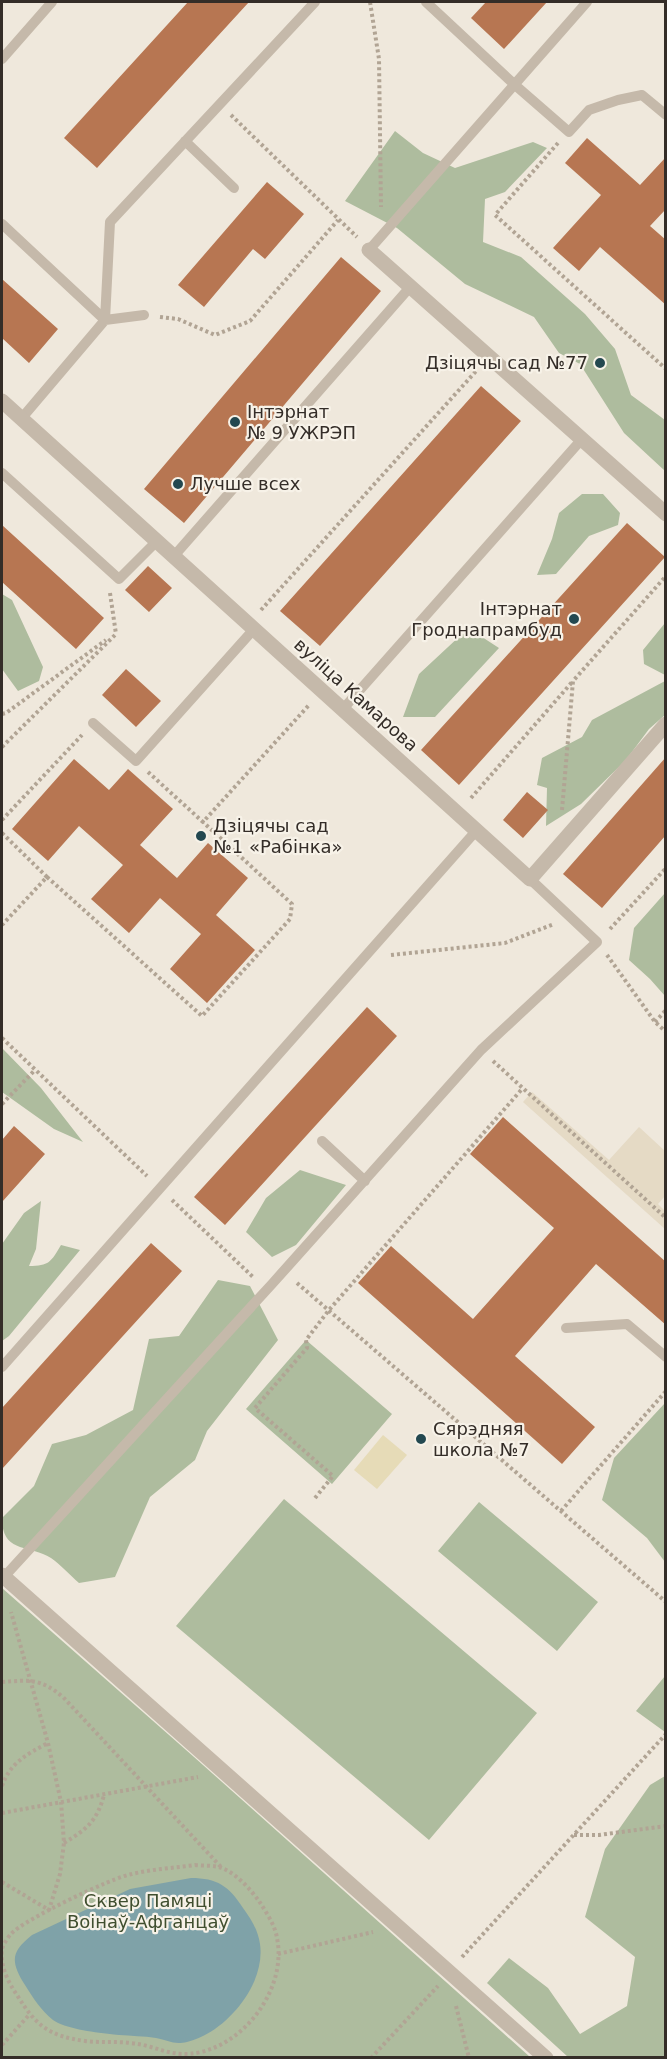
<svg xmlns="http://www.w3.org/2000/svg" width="667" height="2059" viewBox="0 0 667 2059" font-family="'DejaVu Sans',sans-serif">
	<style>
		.green { fill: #aebc9e }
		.sand { fill: #e6dbb7 }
		.plaza { fill: #e5dac5 }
		.water { fill: #7fa2a8 }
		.building { fill: #b77652 }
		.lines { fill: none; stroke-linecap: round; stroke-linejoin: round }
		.path { stroke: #b1a494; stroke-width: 4; stroke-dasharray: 3 3; stroke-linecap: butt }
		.service { stroke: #c5b9aa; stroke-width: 10 }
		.minor { stroke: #c5b9aa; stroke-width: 15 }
		.poi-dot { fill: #234850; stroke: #f7f2e8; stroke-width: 2 }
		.labels { text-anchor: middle; stroke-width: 4.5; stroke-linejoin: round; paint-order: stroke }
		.poi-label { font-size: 18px; fill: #342d28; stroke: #f7f2e8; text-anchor: start }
		.street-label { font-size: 18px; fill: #342d28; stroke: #f7f2e8 }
		.park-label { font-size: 18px; fill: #404f2f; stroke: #f7f2e8 }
	</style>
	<rect width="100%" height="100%" fill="#efe8dc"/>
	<!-- green -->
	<path class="green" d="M395 131 423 153 455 168 533 142 547 148 505 192 485 199 483 242 521 257 585 314 615 349 631 395 665 420V471L624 433 580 364 559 353 534 317 465 284 397 228 345 201Z
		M582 494H603L620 513 618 525 589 536 556 574 537 575 552 539 559 513Z
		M2 594 12 600 43 667 39 681 18 691 2 669Z
		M665 623V675L644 664 643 650Z
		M462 634 482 637 499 648 435 717H403L419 674Z
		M665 681V715L649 729 626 760 581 804 546 826 547 788 537 785 542 758 582 737 592 720Z
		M665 893V996L650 979 629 960 634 928Z
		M2 1048 41 1088 83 1142 54 1129 2 1092Z
		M300 1170 346 1185 296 1245 272 1257 246 1232 266 1198Z
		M41 1201 36 1249 29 1266C49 1266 51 1262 61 1245L80 1250 9 1336 2 1341V1244L24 1213Z
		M218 1280 250 1286 278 1340 207 1431 195 1460 150 1497 115 1577 79 1583C70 1575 61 1565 51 1558 29 1544 2 1554 2 1518L34 1486 52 1444 86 1435 133 1410 149 1339 179 1336Z
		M306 1340 392 1414 332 1484 246 1409Z
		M665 1403H666L665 1562 647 1538 602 1500 614 1458Z
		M284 1499 537 1713 429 1840 176 1626Z
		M479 1502 598 1602 557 1651 438 1551Z
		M2 1588 194 1757 530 2057 2 2058Z
		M665 1676V1732L636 1711Z
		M665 1776V2057H568L487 1983 509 1958 548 1988 580 2034 627 2006 635 1957 585 1917 605 1849 650 1785Z"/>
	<!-- sand -->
	<path class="sand" d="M383 1435 407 1455 377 1489 354 1470Z"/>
	<!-- plaza -->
	<path class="plaza" d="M532 1092 609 1160 639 1127 665 1151V1196L658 1204 665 1211V1229L523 1102Z"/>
	<!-- water -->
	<path class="water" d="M191 1878C217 1878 229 1886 243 1908 251 1919 258 1930 260 1944 266 1985 225 2033 187 2042 173 2045 168 2040 156 2038 144 2036 131 2036 119 2035 102 2033 67 2030 53 2020 41 2010 33 1998 25 1985 10 1961 11 1952 32 1935L130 1889Z"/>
	<!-- building -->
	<path class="building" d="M188 2H249L97 168 64 138Z
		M486 2H547L504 49 471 18Z
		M587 138 640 185 666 157V209L650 226 666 240V305L600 247 579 271 553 248 601 195 565 163Z
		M267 182 304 214 265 259 253 249 204 307 178 285Z
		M341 257 381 291 184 523 144 489Z
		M2 279 58 329 29 363 2 338Z
		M481 386 521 421 320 646 280 611Z
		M627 523 665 557 459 785 421 750Z
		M2 525 104 618 76 649 2 582Z
		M148 566 172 588 149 612 125 590Z
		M126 669 161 701 136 727 102 695Z
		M666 757V835L602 908 563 874Z
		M74 759 109 790 128 769 173 809 140 845 177 878 208 843 248 878 216 915 255 950 207 1003 170 969 201 934 160 898 129 933 91 899 123 865 79 826 48 861 12 829Z
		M527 792 548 810 523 838 503 820Z
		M367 1007 397 1036 225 1225 194 1197Z
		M503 1117 666 1262V1325L596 1264 515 1356 595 1427 562 1464 358 1283 391 1246 473 1319 554 1228 470 1154Z
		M14 1126 45 1154 2 1202V1140Z
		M151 1243 182 1271 2 1469V1408Z"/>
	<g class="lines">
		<!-- path -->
		<path class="path" d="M370 2 379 59 381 207
			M231 115 357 237
			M558 143 495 215 666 369
			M160 317 178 319 215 335 250 321 338 220
			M110 593 116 634
			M261 610 477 370
			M2 714 6 713 106 640
			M2 747 116 634
			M148 772 203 822 309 705
			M471 798 573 681
			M562 810 573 681 666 576
			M2 820 82 735
			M2 833 47 877 2 925
			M47 877 202 1016 290 919 292 904 203 822
			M610 929 666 868
			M391 955 505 943 554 924
			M607 955 655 1022 666 1032
			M655 1022 666 1010
			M2 1038 147 1176
			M493 1061 666 1218
			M2 1104 35 1070
			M172 1200 253 1277
			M297 1283 666 1602
			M315 1498 333 1476 255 1408 307 1348 306 1340 329 1310 522 1089
			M561 1511 666 1391
			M2 1682C30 1680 40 1678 63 1697L221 1867
			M2 1786C10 1763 27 1754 48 1743
			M2 1813 198 1777
			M574 1835H599L666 1826
			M64 1843C87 1829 97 1821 104 1795
			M195 1865C203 1866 215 1865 222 1868 237 1874 250 1889 259 1901 266 1912 275 1925 277 1938 287 1986 248 2041 201 2052 170 2059 157 2045 130 2043 115 2041 100 2043 85 2041 49 2036 36 2026 17 1995 8 1982 0 1966 2 1949 3 1945 8 1937 11 1934 23 1920 113 1877 132 1874 153 1869 174 1868 195 1865Z
			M2 1882 49 1910 60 1874 64 1843 61 1802 48 1743 11 1612
			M278 1954 373 1932
			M462 1957 666 1734
			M456 2006 469 2058
			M2 2045 29 2015
			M371 2058 438 1986"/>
		<!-- service -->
		<path class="service" d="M426 2 515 85 569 132 589 110 618 100 642 95 666 115
			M2 59 52 2
			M185 141 234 188
			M2 224 105 320 21 419
			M369 250 587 2
			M144 315 105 320 110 222 315 2
			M2 473 119 579 157 541
			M174 556 411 286
			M343 709 582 439
			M93 723 136 761 254 629
			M322 1141 365 1181
			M566 1328 627 1324 666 1357
			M2 1367 476 831
			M4 1577 272 1284 481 1050 597 942 530 879"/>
		<!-- minor -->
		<path class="minor" d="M369 250 666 514
			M2 401 530 879 666 724
			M2 1575 546 2058"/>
	</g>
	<!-- markers -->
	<g class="poi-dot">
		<circle cx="600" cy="363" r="6"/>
		<circle cx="235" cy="422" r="6"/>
		<circle cx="178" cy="484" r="6"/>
		<circle cx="574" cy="619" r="6"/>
		<circle cx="201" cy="836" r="6"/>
		<circle cx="421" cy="1439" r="6"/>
	</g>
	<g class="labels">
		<!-- poi labels -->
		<g class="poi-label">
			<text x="588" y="369" text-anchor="end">Дзіцячы сад №77</text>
			<text x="247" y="418">Інтэрнат<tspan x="247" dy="21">№ 9 УЖРЭП</tspan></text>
			<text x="190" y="490">Лучше всех</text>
			<text x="562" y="615" text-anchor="end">Інтэрнат<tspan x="562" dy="21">Гроднапрамбуд</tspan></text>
			<text x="213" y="832">Дзіцячы сад<tspan x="213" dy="21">№1 «Рабінка»</tspan></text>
			<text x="433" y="1435">Сярэдняя<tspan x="433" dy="21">школа №7</tspan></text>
		</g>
		<!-- street labels -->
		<g class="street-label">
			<text transform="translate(356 695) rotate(42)" y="6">вуліца Камарова</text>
		</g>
		<!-- park labels -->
		<g class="park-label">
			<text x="148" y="1907">Сквер Памяці<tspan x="148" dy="21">Воінаў-Афганцаў</tspan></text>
		</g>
	</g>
	<!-- border -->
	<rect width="667" height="2059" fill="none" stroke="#342d28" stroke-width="6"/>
</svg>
